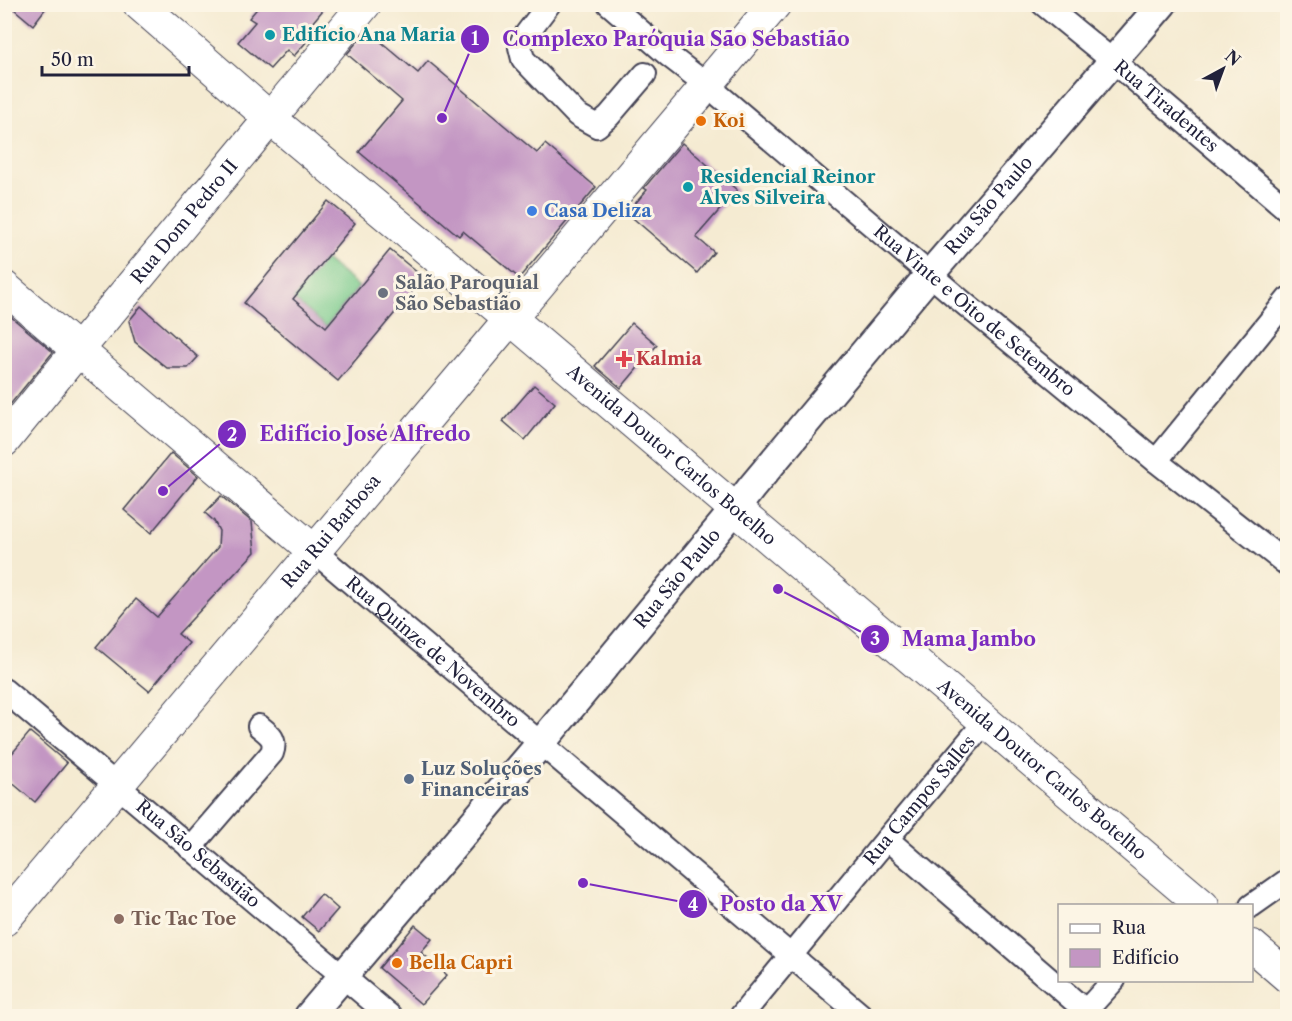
<svg xmlns="http://www.w3.org/2000/svg" width="1292" height="1021" viewBox="0 0 1292 1021" font-family="'Libre Caslon Text',serif">
	<style>
		.green { fill: #7acb8d; stroke: #4e7664; stroke-width: 1.5 }
		.building { fill: #c396c3 }
		.lines { fill: none; stroke-linecap: round; stroke-linejoin: round }
		.minor-casing { stroke: #424052; stroke-width: 26 }
		.tertiary-casing { stroke: #424052; stroke-width: 32 }
		.secondary-casing { stroke: #424052; stroke-width: 34 }
		.minor { stroke: #fff; stroke-width: 22 }
		.tertiary { stroke: #fff; stroke-width: 28 }
		.secondary { stroke: #fff; stroke-width: 32 }
		.culture-dot { fill: #0f9aa8; stroke: #fcf5e5; stroke-width: 2 }
		.food-dot { fill: #e8710a; stroke: #fcf5e5; stroke-width: 2 }
		.shop-dot { fill: #3f7fe0; stroke: #fcf5e5; stroke-width: 2 }
		.worship-dot { fill: #6b7280; stroke: #fcf5e5; stroke-width: 2 }
		.health-dot { fill: #e0444e; stroke: #fcf5e5; stroke-width: 2 }
		.service-dot { fill: #5c6f8a; stroke: #fcf5e5; stroke-width: 2 }
		.education-dot { fill: #8d6e63; stroke: #fcf5e5; stroke-width: 2 }
		.labels { text-anchor: middle; stroke-width: 6; stroke-linejoin: round; paint-order: stroke }
		.culture-label { font-size: 18px; font-weight: bold; fill: #0d838f; stroke: #fcf5e5; text-anchor: start }
		.street-label { font-size: 18px; fill: #22223b; stroke: #fcf5e5 }
		.food-label { font-size: 18px; font-weight: bold; fill: #c56008; stroke: #fcf5e5; text-anchor: start }
		.shop-label { font-size: 18px; font-weight: bold; fill: #366cbe; stroke: #fcf5e5; text-anchor: start }
		.worship-label { font-size: 18px; font-weight: bold; fill: #5b616d; stroke: #fcf5e5; text-anchor: start }
		.health-label { font-size: 18px; font-weight: bold; fill: #be3a42; stroke: #fcf5e5; text-anchor: start }
		.service-label { font-size: 18px; font-weight: bold; fill: #4e5e75; stroke: #fcf5e5; text-anchor: start }
		.education-label { font-size: 18px; font-weight: bold; fill: #785e54; stroke: #fcf5e5; text-anchor: start }
		.leader { fill: none; stroke: #7b2cbf; stroke-width: 2 }
		.callout-dot { fill: #7b2cbf; stroke: #fcf5e5; stroke-width: 2 }
		.mark-label { font-size: 18px; text-anchor: middle; font-weight: bold; fill: #fff }
		.callout-label { font-size: 20px; text-anchor: middle; font-weight: bold; fill: #7b2cbf; stroke: #fcf5e5; stroke-width: 6; stroke-linejoin: round; paint-order: stroke }
	</style>
	<rect width="100%" height="100%" fill="#fcf5e5"/>
	<filter id="ink" filterUnits="userSpaceOnUse"><feTurbulence type="fractalNoise" baseFrequency=".0167" numOctaves="2"/><feDisplacementMap in="SourceGraphic" scale="12" xChannelSelector="R" yChannelSelector="G"/><feConvolveMatrix kernelMatrix="1 2 1 2 8 2 1 2 1" color-interpolation-filters="sRGB"/></filter>
	<filter id="wash" filterUnits="userSpaceOnUse"><feTurbulence type="fractalNoise" baseFrequency=".008" numOctaves="4" result="noise"/><feDisplacementMap in="SourceGraphic" scale="24" xChannelSelector="R" yChannelSelector="G"/><feGaussianBlur stdDeviation="1.35" result="paint"/><feColorMatrix in="noise" values="0 0 0 0 0 0 0 0 0 0 0 0 0 0 0 0 0 1.4 0 .05"/><feComposite in="paint" operator="in"/></filter>
	<g filter="url(#wash)">
		<rect width="100%" height="100%" fill="#f5ebd2"/>
		<!-- green -->
		<path class="green" d="M325 259 359 287 326 327 293 299Z"/>
		<g id="blocks">
			<!-- building -->
			<path class="building" d="M8 4H49L33 25Z
				M261 4H328L302 35 308 40 294 56 287 50 270 69 238 42 255 22 249 18Z
				M367 30 418 73 428 61 537 153 545 144 596 187 519 278 463 231 459 236 359 152 402 101 347 54Z
				M682 143 737 190 696 237 714 252 697 273 627 213 647 190 644 188Z
				M328 201 355 223 293 299 326 327 390 250 424 278 338 381 244 303Z
				M141 306 198 357 188 368H167L135 342 129 321Z
				M4 311 53 352 4 412Z
				M632 323 657 345 621 388 595 366Z
				M534 385 555 403 525 440 503 421Z
				M171 453 198 476 151 533 124 510Z
				M221 496 252 522 255 552 178 634 189 643 149 691 96 647 136 599 157 617 218 547 219 531 214 521 205 513Z
				M30 732 67 763 35 802 4 776V763Z
				M321 894 338 909 319 931 302 917Z
				M415 925 432 939 421 952 447 975 421 1004 379 968Z"/>
		</g>
	</g>
	<g filter="url(#ink)">
		<use href="#blocks" fill-opacity="0" stroke="#424052" stroke-width="1.5"/>
		<g class="lines">
			<!-- minor casing -->
			<g class="minor-casing">
				<g id="minor">
					<path d="M549 4 524 37 520 47 523 59 577 115 597 126 609 116 645 74"/>
					<path id="s1" d="M609 4 668 55 707 85 960 300 1156 461 1288 565"/>
					<path id="s2" d="M1043 4 1113 61 1288 210"/>
					<path d="M1156 461 1288 299"/>
					<path id="s3" d="M314 551 862 1016"/>
					<path id="s4" d="M4 690 390 1016"/>
					<path d="M887 839 1086 1011"/>
					<path d="M190 848 272 753C277 739 269 734 259 726"/>
					<path d="M1251 906 1288 880"/>
					<path id="s5" d="M741 1016 887 839 985 722"/>
					<path d="M1081 1016 1114 980"/>
				</g>
			</g>
			<!-- tertiary casing -->
			<g class="tertiary-casing">
				<g id="tertiary">
					<path id="s6" d="M309 1016 541 743 735 509 752 487 930 274 1162 4"/>
				</g>
			</g>
			<!-- secondary casing -->
			<g class="secondary-casing">
				<g id="secondary">
					<path id="s7" d="M139 4 271 119 511 319 1203 906"/>
					<path d="M4 287 314 551"/>
					<path id="s8" d="M4 441 78 350 365 4"/>
					<path id="s9" d="M4 920 775 4"/>
					<path d="M1252 946 1288 977"/>
				</g>
			</g>
			<!-- minor -->
			<use href="#minor" class="minor"/>
			<!-- tertiary -->
			<use href="#tertiary" class="tertiary"/>
			<!-- secondary -->
			<use href="#secondary" class="secondary"/>
		</g>
	</g>
	<!-- markers -->
	<g class="culture-dot">
		<circle cx="270" cy="35" r="6"/>
		<circle cx="688" cy="187" r="6"/>
	</g>
	<g class="food-dot">
		<circle cx="701" cy="121" r="6"/>
		<circle cx="397" cy="963" r="6"/>
	</g>
	<circle class="shop-dot" cx="532" cy="211" r="6"/>
	<circle class="worship-dot" cx="383" cy="293" r="6"/>
	<path class="health-dot" d="M621 350h6v6h6v6h-6v6h-6v-6h-6v-6h6z"/>
	<circle class="service-dot" cx="409" cy="779" r="6"/>
	<circle class="education-dot" cx="119" cy="919" r="6"/>
	<g class="labels">
		<!-- culture labels -->
		<g class="culture-label">
			<text x="282" y="41">Edifício Ana Maria</text>
			<text x="700" y="183">Residencial Reinor<tspan x="700" dy="21">Alves Silveira</tspan></text>
		</g>
		<!-- street labels -->
		<g class="street-label">
			<text dy="6" stroke="none"><textPath href="#s2" startOffset="160">Rua Tiradentes</textPath></text>
			<text dy="6" stroke="none"><textPath href="#s6" startOffset="1058">Rua São Paulo</textPath></text>
			<text dy="6" stroke="none"><textPath href="#s8" startOffset="284">Rua Dom Pedro II</textPath></text>
			<text dy="6" stroke="none"><textPath href="#s1" startOffset="477">Rua Vinte e Oito de Setembro</textPath></text>
			<text dy="6" stroke="none"><textPath href="#s7" startOffset="698">Avenida Doutor Carlos Botelho</textPath></text>
			<text dy="6" stroke="none"><textPath href="#s9" startOffset="508">Rua Rui Barbosa</textPath></text>
			<text dy="6" stroke="none"><textPath href="#s6" startOffset="572">Rua São Paulo</textPath></text>
			<text dy="6" stroke="none"><textPath href="#s3" startOffset="156">Rua Quinze de Novembro</textPath></text>
			<text dy="6" stroke="none"><textPath href="#s7" startOffset="1184">Avenida Doutor Carlos Botelho</textPath></text>
			<text dy="6" stroke="none"><textPath href="#s5" startOffset="280">Rua Campos Salles</textPath></text>
			<text dy="6" stroke="none"><textPath href="#s4" startOffset="254">Rua São Sebastião</textPath></text>
		</g>
		<!-- food labels -->
		<g class="food-label">
			<text x="713" y="127">Koi</text>
			<text x="409" y="969">Bella Capri</text>
		</g>
		<!-- shop labels -->
		<g class="shop-label">
			<text x="544" y="217">Casa Deliza</text>
		</g>
		<!-- worship labels -->
		<g class="worship-label">
			<text x="395" y="289">Salão Paroquial<tspan x="395" dy="21">São Sebastião</tspan></text>
		</g>
		<!-- health labels -->
		<g class="health-label">
			<text x="636" y="365">Kalmia</text>
		</g>
		<!-- service labels -->
		<g class="service-label">
			<text x="421" y="775">Luz Soluções<tspan x="421" dy="21">Financeiras</tspan></text>
		</g>
		<!-- education labels -->
		<g class="education-label">
			<text x="131" y="925">Tic Tac Toe</text>
		</g>
	</g>
	<!-- callouts -->
	<path class="leader" d="M442 118L475 39M163 491L232 434M778 589L875 639M583 883L693 904"/>
	<g class="callout-dot">
		<circle cx="442" cy="118" r="6"/>
		<circle cx="163" cy="491" r="6"/>
		<circle cx="778" cy="589" r="6"/>
		<circle cx="583" cy="883" r="6"/>
		<circle cx="475" cy="39" r="15"/>
		<circle cx="232" cy="434" r="15"/>
		<circle cx="875" cy="639" r="15"/>
		<circle cx="693" cy="904" r="15"/>
	</g>
	<g class="mark-label">
		<text x="475" y="45">1</text>
		<text x="232" y="441">2</text>
		<text x="875" y="645">3</text>
		<text x="693" y="911">4</text>
	</g>
	<g class="callout-label">
		<text x="676" y="46">Complexo Paróquia São Sebastião</text>
		<text x="365" y="441">Edifício José Alfredo</text>
		<text x="969" y="646">Mama Jambo</text>
		<text x="781" y="911">Posto da XV</text>
	</g>
	<!-- margin -->
	<rect width="1292" height="1021" fill="none" stroke="#fcf5e5" stroke-width="24"/>
	<!-- legend -->
	<rect x="1058" y="904" width="195" height="78" fill="#fcf5e5" stroke="#a5a1a1" stroke-width="1.5"/>
	<rect x="1070" y="924" width="30" height="9" fill="#ffffff" stroke="#a5a1a1" stroke-width="1.5"/>
	<text x="1112" y="934" font-size="18" fill="#22223b">Rua</text>
	<rect x="1070" y="949" width="30" height="18" fill="#c396c3" stroke="#a5a1a1" stroke-width="1.5"/>
	<text x="1112" y="964" font-size="18" fill="#22223b">Edifício</text>
	<!-- north arrow -->
	<g transform="translate(1223 69) rotate(41)" stroke="#fcf5e5" stroke-width="4.5" paint-order="stroke">
	<path d="M0-4.5L10 22L0 15L-10 22Z" fill="#22223b"/>
	<text y="-9" font-size="16" font-weight="bold" text-anchor="middle" fill="#22223b">N</text>
	</g>
	<!-- scale -->
	<path d="M42 66v9h147v-9" fill="none" stroke="#22223b" stroke-width="3"/>
	<text x="51" y="66" font-size="18" fill="#22223b" stroke="#fcf5e5" stroke-width="4.5" paint-order="stroke">50 m</text>
</svg>
